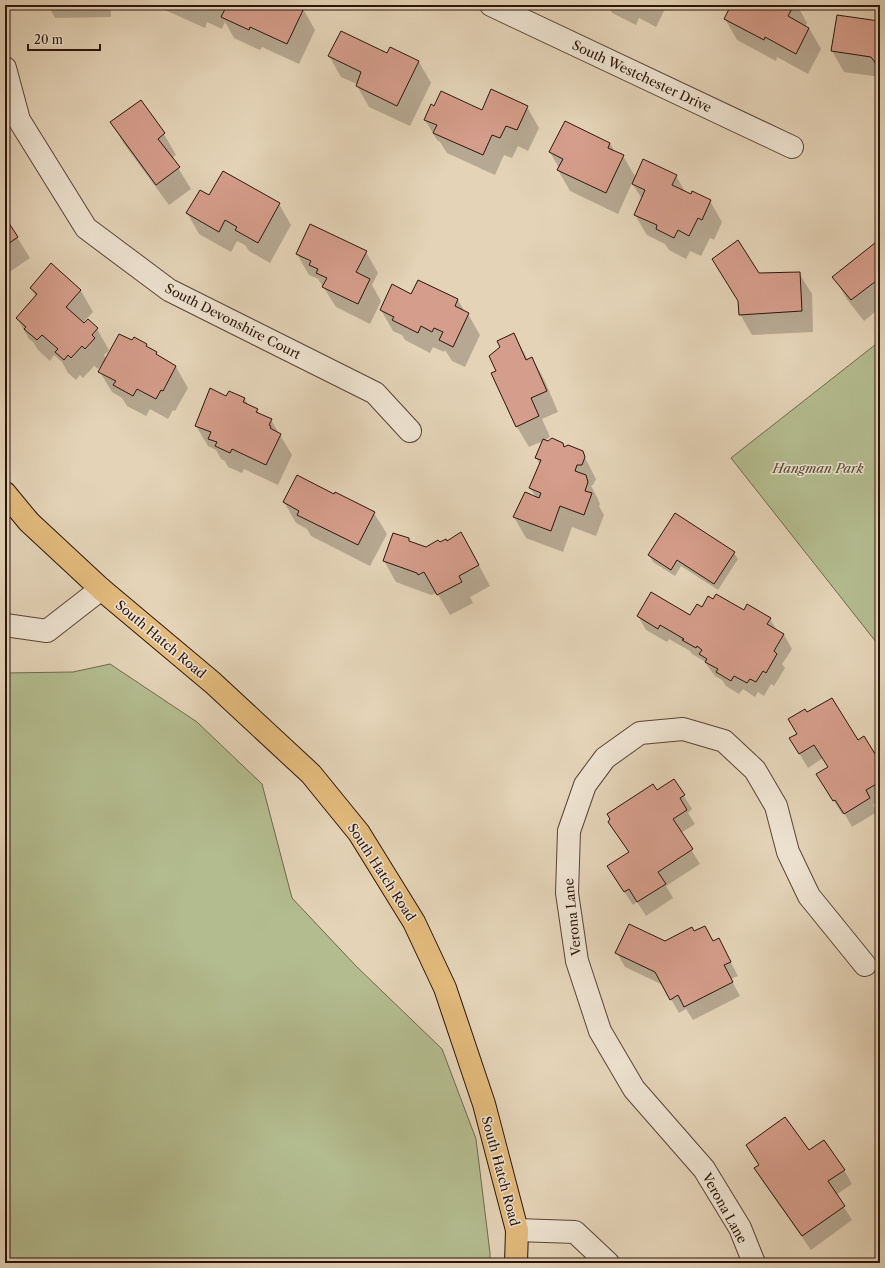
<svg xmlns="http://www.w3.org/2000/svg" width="885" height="1268" viewBox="0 0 885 1268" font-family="'Libre Caslon Text',serif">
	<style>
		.green { fill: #b3bc8f; stroke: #70684d }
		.shadow { fill: #0003 }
		.building { fill: #d59d8b; stroke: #2c150b }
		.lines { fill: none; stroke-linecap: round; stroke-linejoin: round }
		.minor-casing { stroke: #5a4436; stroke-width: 24 }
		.major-casing { stroke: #2c150b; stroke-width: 24 }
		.minor { stroke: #ede2d0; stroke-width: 22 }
		.major { stroke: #e2ba7c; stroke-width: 22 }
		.labels { text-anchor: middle; stroke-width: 3; stroke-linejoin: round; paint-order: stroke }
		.street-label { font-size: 13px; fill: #2c150b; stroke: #ede2d0 }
		.park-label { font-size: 13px; font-style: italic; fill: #544733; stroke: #ede2d0 }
	</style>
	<rect width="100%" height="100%" fill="#e4d3b7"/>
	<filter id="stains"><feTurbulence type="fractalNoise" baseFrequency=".005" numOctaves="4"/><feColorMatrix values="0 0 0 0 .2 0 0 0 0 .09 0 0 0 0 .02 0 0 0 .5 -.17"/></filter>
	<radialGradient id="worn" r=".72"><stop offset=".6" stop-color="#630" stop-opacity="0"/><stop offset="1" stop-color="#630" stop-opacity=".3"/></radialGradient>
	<!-- green -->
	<path class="green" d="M880 341V647L731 458Z
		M110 664 197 722 262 784 292 898 356 966 442 1049 476 1139 490 1253V1263H5V673L73 672Z"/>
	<!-- shadow -->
	<path class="shadow" d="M48 5H111V17L55 18Z
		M162 5H294L303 9 315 30 299 64 262 47 260 50 234 38 225 22 222 29 207 22 205 28 165 10Z
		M608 5H667L656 27 639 18 636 25 612 13Z
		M732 5H797L807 23 805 27 809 28 821 49 808 74 777 57 776 61 737 40 725 19Z
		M880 22V77L844 72 832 51Z
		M391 48 419 62 431 83 410 126 369 107 357 86V84L341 77 329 56 388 55Z
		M140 102 164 134 176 155 172 158 191 189 169 205 124 144 112 123Z
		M435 107 482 111 527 107 539 128 528 151 518 146 512 158 504 155 495 175 447 153 440 142 437 140 425 120Z
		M610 143 615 152 623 156 636 178 676 176 686 193 710 201 722 222 714 240 710 238 701 256 690 251 686 259 669 250 665 244 647 235 635 215 642 199 632 183 618 214 570 191 558 170 559 168 550 152Z
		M210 196 279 204 291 225 270 263 249 251 245 245 237 241 231 252 199 234 187 213Z
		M5 215 11 225 10 226 30 258 5 275Z
		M880 240V308L864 321 846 298 834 277Z
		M366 252 378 273 372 285 381 301 370 324 336 307 318 279 309 275 297 254Z
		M51 265 81 291 93 312 83 323 97 329 109 350 104 355 106 359 133 342 146 345 149 349 156 353 159 357 176 367 188 388 175 411 173 410 168 419 150 409 146 416 127 406 122 398 112 392 100 372 103 364 98 369 94 366 83 378 80 375 76 380 68 373 62 362 54 355 50 361 38 350 33 342 29 339 17 318 36 297 31 288Z
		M799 273 812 294 813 332 752 335 740 314 758 274Z
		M419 281 458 300 465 312 468 314 480 335 465 367 452 361 445 350 444 352 433 347 430 353 405 340 402 335 393 331 381 310 412 295Z
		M514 334 528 360 532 358 544 379 558 412 542 419 550 437 544 441 562 444 564 447 582 452 596 479 593 485 591 486 597 497 600 504 599 506 604 515 596 536 572 527 563 552 526 538 514 517 536 497 530 488 540 464 536 458 543 441 529 447 517 427 493 373 497 371Z
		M229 392 245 399 249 406 257 410 259 414 271 420 292 455 278 485 244 469 242 473 228 467 225 461 221 459 216 450 208 446 196 426 227 397Z
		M297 476 334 495 374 513 387 534 370 566 311 536 307 529 296 523 284 502Z
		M409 539 411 543 427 548 446 542 473 554 490 586 470 597 473 603 450 615 437 593 431 595 396 582 384 561Z
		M734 553 738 559 718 590 681 566 675 576 653 562 649 555Z
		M703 608 744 611 770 619 777 631 784 635 792 649 782 664 785 668 774 686 771 684 764 696 758 692 755 697 743 689 739 694 726 686 722 680 715 676 704 661 692 654 690 651 669 639 667 642 646 630 638 616 691 617Z
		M807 714 857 742 880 764V801L873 805 877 812 852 827 844 813 842 814 826 788 829 767 823 758 808 768 791 739 798 735Z
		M674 780 692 809 688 813 695 824 681 833 700 864 666 886 673 898 646 916 637 902 633 905 617 881 629 853 618 836 656 791Z
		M694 932 714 942 719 940 738 976 731 979 740 996 693 1020 686 1009 679 1013 663 985 625 967 617 953 665 942Z
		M747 1145 844 1170 852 1184 836 1195 852 1220 811 1250 763 1182 755 1169 760 1166Z"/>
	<!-- building -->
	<path class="building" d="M227 5H296L304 8 287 44 250 27 249 30 221 17Z
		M731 5H794L788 16 809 28 796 54 765 37 764 40 724 19Z
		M837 15 879 21H880V69L871 57 831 51Z
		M341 31 387 53 390 47 419 61 397 106 356 86 361 72 328 56Z
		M491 89 528 106 517 130 506 126 500 138 492 135 483 155 433 133 437 125 424 120 431 104 434 106 441 91 482 110Z
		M141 100 165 133 158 139 180 167 156 185 110 122Z
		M565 121 610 143 608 148 624 155 606 193 557 170 563 159 549 152Z
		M643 159 677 175 672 185 691 194 692 191 711 200 702 220 698 218 689 236 678 230 674 238 656 229 657 225 634 215 645 190 632 184Z
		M223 171 280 203 258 243 235 230 237 227 225 220 219 232 186 213 200 190 209 195Z
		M5 217 18 237 5 246Z
		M310 224 367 251 356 272 370 279 358 304 322 287 327 278 316 273 318 269 309 265 311 261 296 254Z
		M880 239V278L851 300 832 277Z
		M738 240 759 273 800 272 802 311 739 315 738 301 712 259Z
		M51 263 81 290 66 307 84 323 88 319 98 328 92 335 95 338 85 349 82 346 71 358 68 355 64 360 55 352 58 349 42 335 37 340 24 329 26 327 16 318 37 294 30 288Z
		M418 280 458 299 455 306 469 313 453 347 439 340 443 332 434 328 432 332 421 326 418 333 392 320 394 317 380 310 392 284 411 294Z
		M514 333 526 360 532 357 547 391 531 398 539 416 516 427 491 373 496 371 489 356 500 347 497 341Z
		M119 334 132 340 134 337 147 344 146 346 157 352 156 354 176 366 163 391 161 390 156 399 137 389 133 396 113 385 116 381 98 372Z
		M210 388 226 396 229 391 245 398 243 402 258 409 256 412 272 419 269 425 271 426 270 428 281 434 266 465 232 449 230 453 215 446 217 442 208 439 211 432 195 426Z
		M552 438 563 443 564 447 568 445 583 451 585 457 582 465H577L575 471 586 475 588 482 585 491 592 493 584 515 560 506 551 531 513 517 525 492 539 498 541 493 529 488 541 460 535 458 543 439 548 441Z
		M297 475 334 494 335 492 375 512 358 545 297 515 299 511 283 502Z
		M675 513 735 552 714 584 677 560 671 570 648 555Z
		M461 532 479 565 459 576 462 582 437 595 424 572 418 575 417 573 383 561 393 533 409 538V541L426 547 438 540 440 542 446 539 447 541Z
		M651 592 690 615 697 604 702 607 708 596 713 599 716 594 744 610 747 604 771 618 767 624 784 634 774 651 777 654 766 673 763 671 756 682 750 679 747 683 734 676 731 681 716 672 718 669 705 662 707 659 699 654 702 650 697 646 696 648 682 640 684 639 660 625 658 629 637 616Z
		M832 698 858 740 864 736 880 762V782L866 790 870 798 844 814 835 800 833 801 816 774 828 767 814 745 799 754 789 738 797 734 788 719 805 709 807 712Z
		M674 779 685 795 680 798 687 810 673 819 693 849 658 872 666 884 637 902 629 889 624 892 607 866 629 852 608 822 610 819 607 814 653 784 657 790Z
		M629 924 665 941 692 927 694 931 705 926 713 941 719 938 731 962 724 965 733 982 684 1007 678 995 670 1000 655 972 615 953Z
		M785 1117 809 1150 824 1140 845 1170 828 1181 845 1206 802 1236 754 1168 759 1165 746 1145Z"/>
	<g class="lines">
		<!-- minor casing -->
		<g class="minor-casing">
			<path id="minor" d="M491 5 792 147
				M5 68 19 120 86 228 169 290 375 393 410 431
				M5 625 47 631 101 589
				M517 1230 575 1232 608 1263
				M754 1263 740 1228 704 1169 634 1089 600 1031 577 961 567 893 569 831 585 785 605 758 640 733 683 729 724 741 755 770 776 806 788 852 809 896 865 965"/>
		</g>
		<!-- major casing -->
		<g class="major-casing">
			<path id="major" d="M5 493 29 522 101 589 213 683 311 774 359 833 414 922 445 988 484 1104 517 1230 516 1263"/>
		</g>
		<!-- minor -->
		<use href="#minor" class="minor"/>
		<!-- major -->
		<use href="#major" class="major"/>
	</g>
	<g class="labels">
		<!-- street labels -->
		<g class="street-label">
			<text transform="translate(642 76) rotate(25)" y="5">South Westchester Drive</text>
			<text transform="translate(233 321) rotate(27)" y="5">South Devonshire Court</text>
			<text transform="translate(161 639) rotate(40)" y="5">South Hatch Road</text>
			<text transform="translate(382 872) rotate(57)" y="5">South Hatch Road</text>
			<text transform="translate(572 917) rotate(-96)" y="5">Verona Lane</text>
			<text transform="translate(501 1171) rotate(75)" y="5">South Hatch Road</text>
			<text transform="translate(725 1208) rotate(61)" y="5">Verona Lane</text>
		</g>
		<!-- park labels -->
		<g class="park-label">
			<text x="818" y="473">Hangman Park</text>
		</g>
	</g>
	<!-- margin -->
	<rect width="885" height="1268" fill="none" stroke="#e4d3b7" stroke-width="20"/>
	<rect x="6" y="6" width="873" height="1256" fill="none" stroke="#2c150b" stroke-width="2"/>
	<rect x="10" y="10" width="865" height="1248" fill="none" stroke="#2c150b"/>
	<!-- scale -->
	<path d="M28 44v6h72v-6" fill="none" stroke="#2c150b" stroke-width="2"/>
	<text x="34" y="44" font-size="12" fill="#2c150b" stroke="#ede2d0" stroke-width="3" paint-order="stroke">20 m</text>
	<rect width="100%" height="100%" filter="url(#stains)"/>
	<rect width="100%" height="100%" fill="url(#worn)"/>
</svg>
